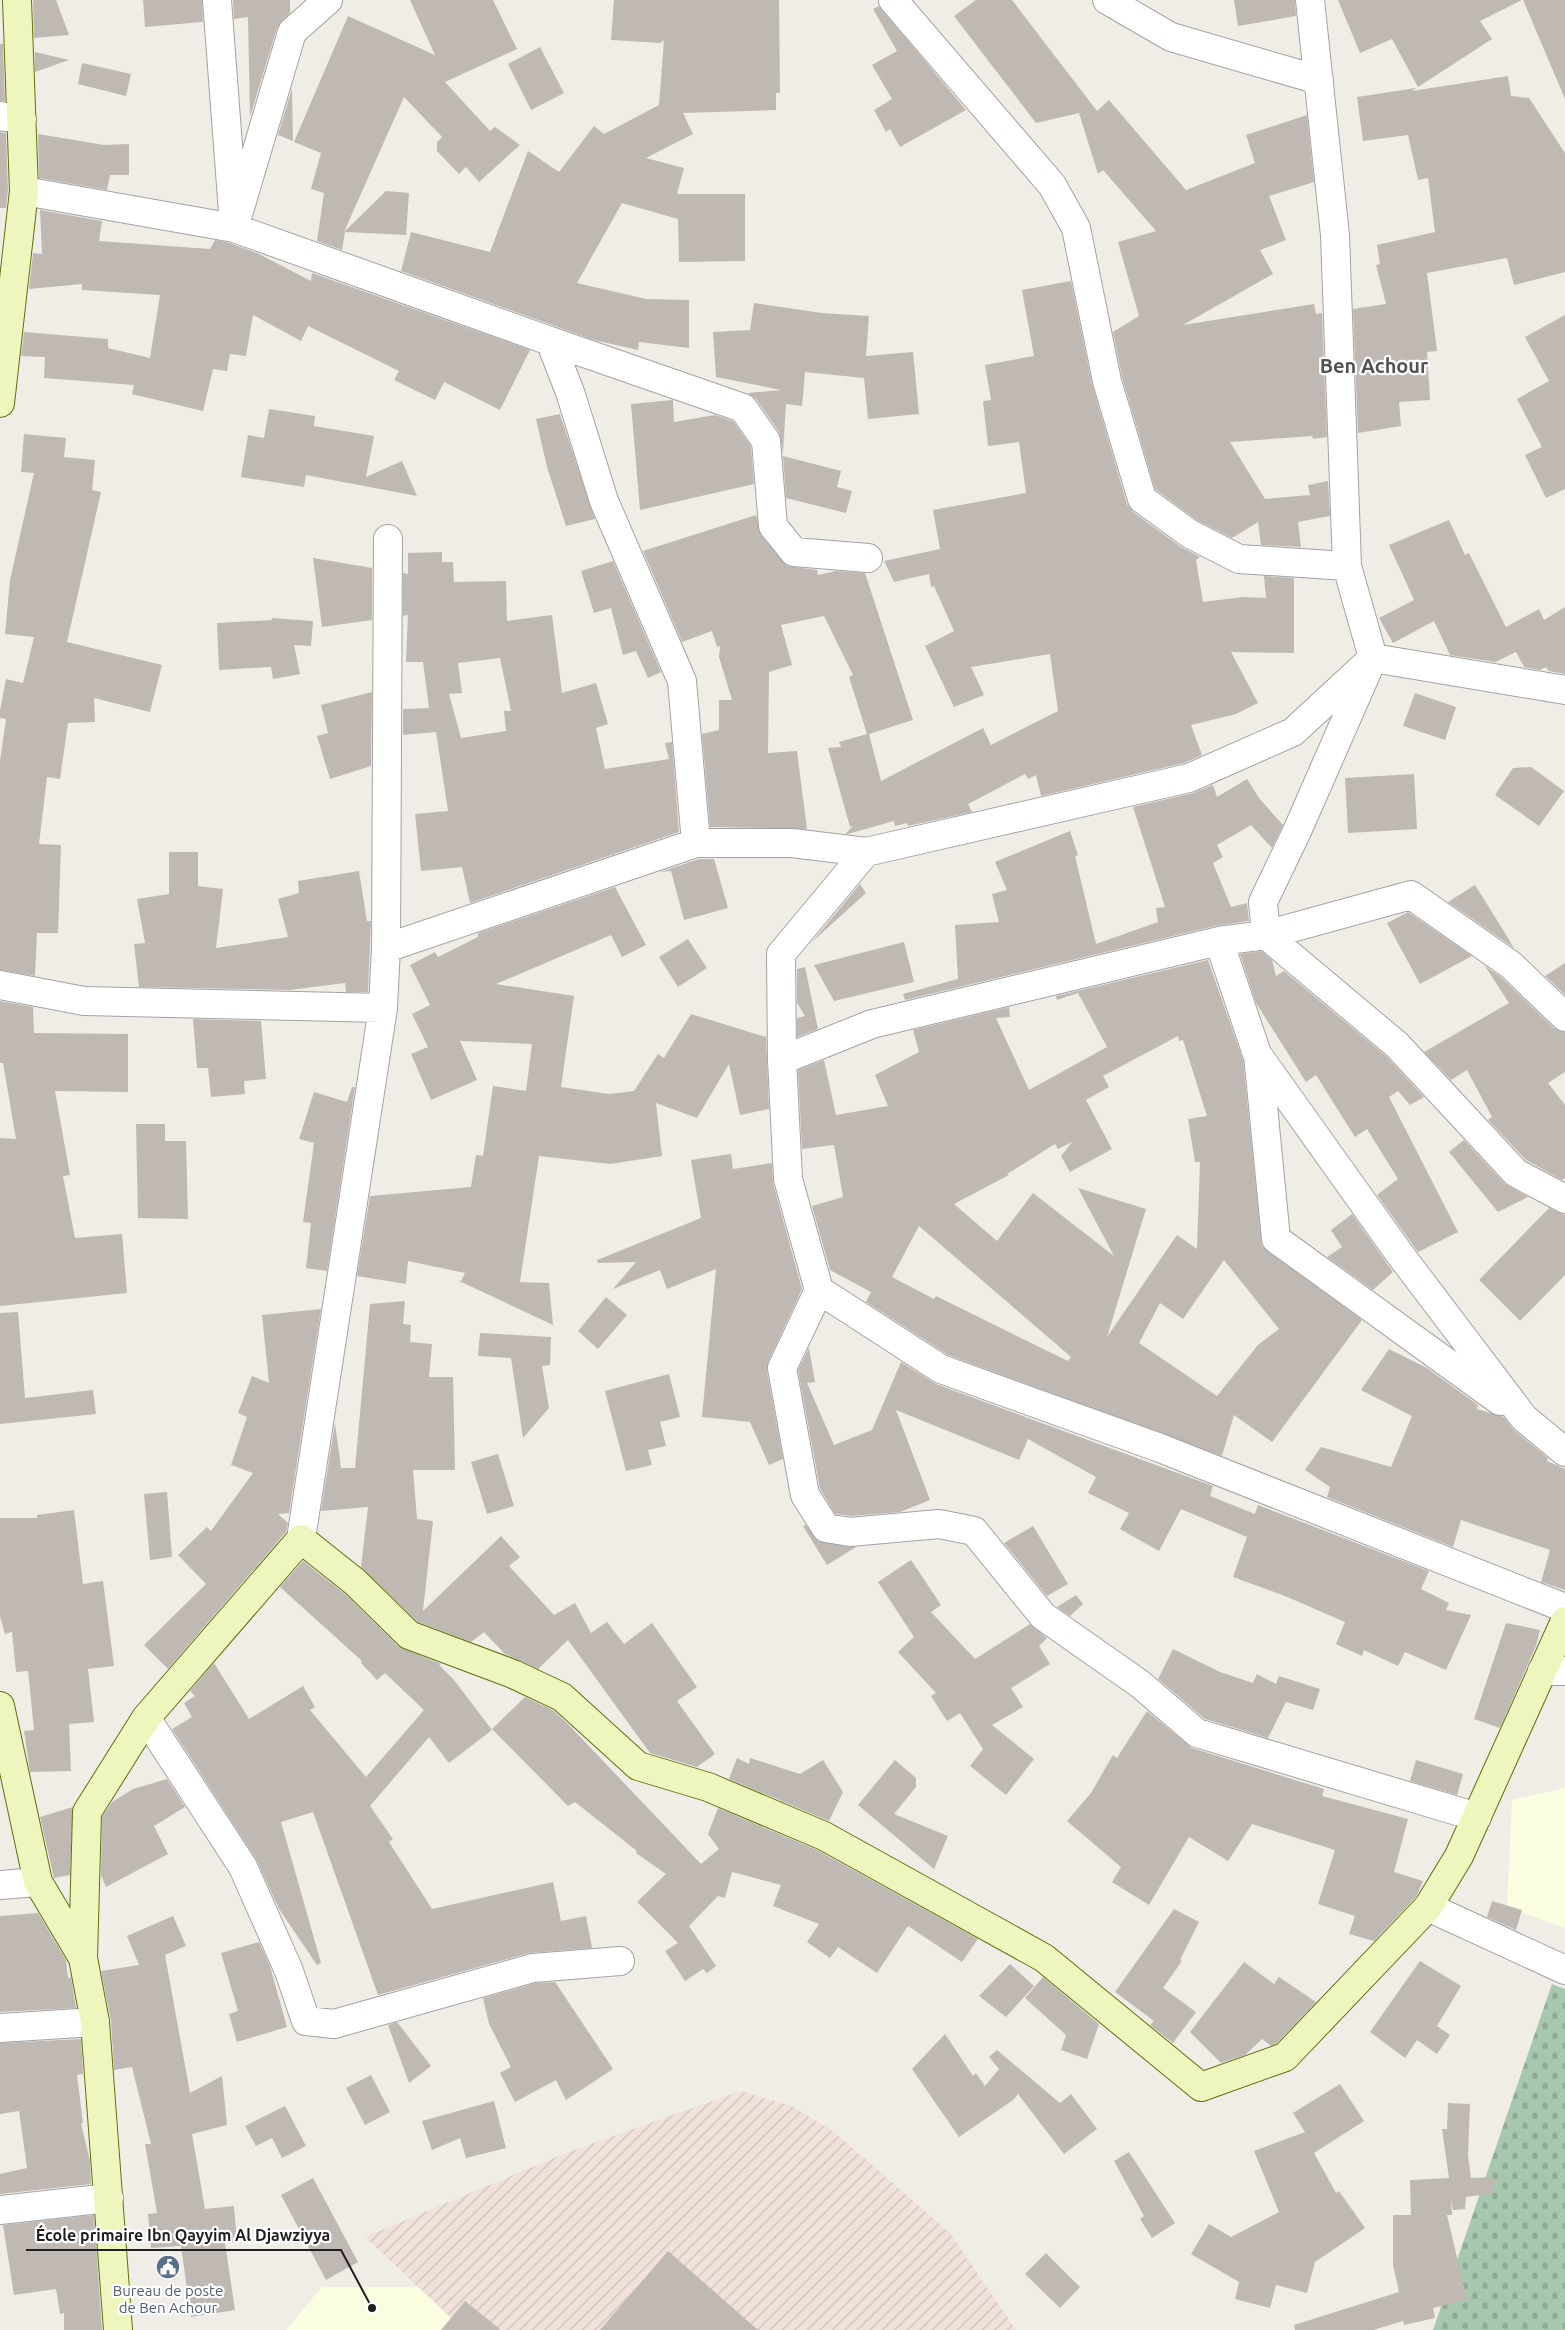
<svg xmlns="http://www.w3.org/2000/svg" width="1565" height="2330" viewBox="0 0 1565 2330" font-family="Ubuntu,sans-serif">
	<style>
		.education { fill: #fbfde1 }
		.military { fill: url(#military-furrows) }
		.cemetery { fill: url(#cemetery-stones) }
		.building { fill: #c0b9b3; fill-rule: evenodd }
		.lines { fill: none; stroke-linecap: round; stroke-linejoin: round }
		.street-casing { stroke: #a3a3a3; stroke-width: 30 }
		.secondary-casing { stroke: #5e700c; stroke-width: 30 }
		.street { stroke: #fff; stroke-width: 28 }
		.secondary { stroke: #eff6bd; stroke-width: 28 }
		.labels { text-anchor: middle; stroke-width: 4.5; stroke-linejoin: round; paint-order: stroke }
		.service-label { font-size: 15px; fill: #4e5e75; stroke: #fff }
		.district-label { font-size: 20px; font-weight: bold; fill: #525252; stroke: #fff }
		.leader { fill: none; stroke: #1f1f1f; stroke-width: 2 }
		.callout-dot { fill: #1f1f1f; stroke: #fff; stroke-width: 2 }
		.callout-label { font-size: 16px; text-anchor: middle; font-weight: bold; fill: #1f1f1f; stroke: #fff; stroke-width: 4.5; stroke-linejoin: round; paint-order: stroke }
	</style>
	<defs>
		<pattern id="military-furrows" width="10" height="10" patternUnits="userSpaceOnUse" patternTransform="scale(1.25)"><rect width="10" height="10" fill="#f0e2da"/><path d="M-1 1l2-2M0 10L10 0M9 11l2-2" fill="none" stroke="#cdc1bb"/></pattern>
		<pattern id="cemetery-stones" width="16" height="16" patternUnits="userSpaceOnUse" patternTransform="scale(1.25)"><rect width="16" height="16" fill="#a8c7af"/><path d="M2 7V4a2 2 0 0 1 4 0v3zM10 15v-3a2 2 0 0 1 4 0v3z" fill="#90aa96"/></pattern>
	</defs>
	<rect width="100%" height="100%" fill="#efede6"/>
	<!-- education -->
	<path class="education" d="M1565 1788V1928L1507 1907 1512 1800Z
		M322 2287H418L464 2330H286Z"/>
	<!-- military -->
	<path class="military" d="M741 2091 792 2106 834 2132 950 2233 1016 2330H464L365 2237 571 2151Z"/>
	<!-- cemetery -->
	<path class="cemetery" d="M1552 1984 1565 1989V2330H1433Z"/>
	<!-- building -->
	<path class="building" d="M33 0H56L69 35 34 38Z
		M143 0H202L203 22 145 27Z
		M233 0H290V13L277 28 250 117 248 17 234 19Z
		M410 0H493L517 49 445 82 490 131 495 127 520 145 479 182 466 167 459 174 437 151V142L442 137 404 97 344 232 386 191 409 193 406 235 345 232 342 250 317 241 324 193 311 189 321 153 294 142 348 16 435 55Z
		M614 0H779L780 93H776V110L683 113 693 134 646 158 684 168 677 194H745V261L679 262 678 219 622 203 577 283 646 299 689 300V348L639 342 638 350 594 340 401 271 411 232 490 252 528 151 559 172 594 126 604 134 659 105 664 40 660 43 611 40Z
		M976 0H1012L1097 111 1109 100 1186 190 1255 163 1246 135 1307 115 1314 182 1269 196 1286 240 1260 250 1273 274 1183 325 1314 304 1316 314 1322 313 1327 437 1313 439 1312 436 1230 442 1265 499 1310 495 1308 485 1328 481 1330 516 1298 522 1301 547 1261 545 1258 522 1232 538 1198 521 1155 489 1122 377 1113 332 1139 316 1118 242 1156 231 1103 170 1098 174 1079 113 1036 123 954 16Z
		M1234 0H1295L1296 16 1238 26Z
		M1338 0H1522L1480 21 1492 39 1418 87 1392 39 1360 53Z
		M1523 0H1565V99Z
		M879 6 966 110 900 147 890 129 886 132 874 110 892 99 872 65 897 51 873 9Z
		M0 44H3L5 101H0Z
		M540 47 564 93 531 110 508 64Z
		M35 52 69 60 35 72Z
		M82 63 131 74 126 96 78 84Z
		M1508 76 1511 96 1529 98 1565 153V272L1514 285 1507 258 1427 273 1437 351 1427 352 1430 400 1399 402 1401 426 1358 433 1353 309 1386 304 1376 265 1380 264 1377 245 1435 232 1428 178 1418 180 1408 135 1363 141 1357 97 1416 88 1412 91Z
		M292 88 293 141 278 135Z
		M0 132 6 133 8 190 6 208H0Z
		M38 134 104 145 129 144V175H110L107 190 39 178Z
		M40 210 102 221 99 241 210 249 215 240 230 243 257 253 311 281 312 273 530 350 500 410 444 382 435 400 394 380 399 371 308 326 301 341 253 315 246 356 230 354 227 371 213 369 203 411 132 394 134 385 44 378 45 357 21 356 24 332 108 339V348L150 358 160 295 82 290V284L29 289 33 253 42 254Z
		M1071 281 1092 384 1127 504 1133 512 1181 547 1200 557 1196 560 1203 602 1243 597 1266 598 1264 576 1294 578V653L1231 652 1258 703 1236 714 1191 725 1202 755 1184 763 1041 796 1036 775 1028 779 1025 774 968 804 972 812 908 826 907 823 895 826 894 821 848 834H845L853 826 850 827 828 748 841 747 839 742 867 734 849 677 853 675 824 616 781 625 792 665 769 672 768 753 797 751 807 829 710 827 702 734 719 730V700H732L719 657 720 646 717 647 712 631 682 642 643 551 756 515 761 535 787 566 817 570 818 575 836 571 865 573 913 720 869 734 881 781 983 728 991 745 1058 711 1050 654 971 667 984 695 954 707 925 646 954 631 934 586 931 587 929 574 894 582 884 561 940 549 933 510 1026 493 1019 442 988 446 983 401 991 400 985 365 1034 356 1022 290Z
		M754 303 822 313 869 316 866 356 913 352 919 414 868 419 864 378 805 372 802 406 786 404 783 453 779 432 756 399 748 393 781 390 716 377 713 332 750 330Z
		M1565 315V489L1546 498 1525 455 1542 447 1517 399 1549 381 1525 337Z
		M673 400 674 422 715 415 733 421 751 446 754 484 640 510 631 404Z
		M269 409 315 416 314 426 374 436 366 477 402 461 417 496 306 475 304 487 241 477 248 435 264 438Z
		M560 414 595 519 566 526 547 467 536 419Z
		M24 434 66 438 64 457 95 460 92 490 101 492 67 642 162 665 150 712 94 698 95 722 68 723 60 779 47 777 39 844 61 845 58 933H37L35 976 0 970V761L6 719 0 718V711L6 679 23 683 34 637 5 634 10 580 34 473 21 472Z
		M783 456 841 471 837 487 852 491 846 513 786 498Z
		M1449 520 1465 555 1469 553 1506 627 1539 609 1544 620 1565 607V674L1549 671 1546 667 1540 670 1524 667 1516 652 1495 662 1450 655 1434 621 1393 643 1379 618 1414 600 1389 545Z
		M442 552V562H453L454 582 506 581 507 621 552 615 562 693 596 683 608 724 596 728 605 769 669 759 665 743 672 742 679 832 470 903 462 867 421 871 415 814 448 811 436 732 403 735V709L429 708 423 662H406L408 615 403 616V573L408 574V553ZM500 658 511 711H504L506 731 461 738 449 694 462 693 458 663Z
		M313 558 372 568V620L322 627Z
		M613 561 661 672 648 678 636 651 623 655 611 608 594 613 581 571Z
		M272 618 313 621 311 646 294 645 300 674 273 679 271 667 219 670 217 623 272 620Z
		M372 692 371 766 330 779 317 736 328 733 321 705Z
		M1415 693 1456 707 1445 740 1403 726Z
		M1531 767 1564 791 1539 826 1495 795 1513 768Z
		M1414 774 1417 829 1348 833 1345 778Z
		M1247 779 1259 798 1283 825 1272 848 1251 825 1217 845 1223 857 1213 863 1231 907 1247 903 1249 921 1215 926 905 1000 903 994 958 979 955 925 999 922 992 894 1007 890 995 862 1070 831 1078 855 1075 856 1096 944 1158 922 1156 908 1165 907 1133 807 1193 793 1213 785 1217 797Z
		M169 852H198V886L223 889 216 948 288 937 278 899 299 893 298 881 359 871 367 921H371L368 992H346L345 983 290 990 139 987 134 944 145 943 137 899 169 894Z
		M699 859H714L728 908 684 920 671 871 660 872Z
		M860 884 866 893 812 942Z
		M1475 885 1505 933 1514 948 1448 902Z
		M615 887 646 945 622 957 611 935 496 984 574 996 561 1087 609 1094 634 1091 658 1054 664 1058 691 1014 766 1037 769 1109 740 1115 729 1064 697 1118 656 1103 662 1156 610 1164 539 1156 520 1282 549 1283 553 1325 457 1280 461 1281 465 1273 408 1261 406 1284 357 1276 370 1196 471 1187 476 1155 483 1156 493 1086 526 1091 532 1044 460 1041 477 1080 431 1100 411 1054 428 1047 412 1014 430 1005 410 965 435 952 438 957 478 937V933Z
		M1408 912 1472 956 1420 984 1387 923Z
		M688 939 707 968 678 987 659 957Z
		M904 942 914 982 834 1001 814 965Z
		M1261 951 1272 960 1276 976 1284 971 1386 1056 1424 1097 1410 1105 1398 1091 1389 1097 1458 1232 1418 1252 1377 1195 1398 1179 1367 1129 1355 1137 1316 1075 1306 1082 1256 1003 1240 954Z
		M1208 960 1243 1060 1262 1246 1362 1320 1272 1442 1234 1415 1222 1456 948 1355 866 1302 871 1292 830 1270 812 1206 843 1197 834 1145 802 1149 798 1070 824 1060 836 1115 888 1106 875 1075 919 1052 913 1030 1009 1007 1010 1017 996 1018 1029 1090 1107 1047 1078 993 1057 1000 1056 996ZM1178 1036 1179 1041 1183 1040 1207 1116 1188 1119 1195 1162H1200L1197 1249 1177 1235 1107 1337 1146 1209 1078 1188 1114 1256 1033 1193 997 1241 954 1204 1009 1175 1007 1174 1055 1144 1058 1149 1072 1142 1061 1156 1070 1172 1112 1149 1086 1100 1109 1087 1103 1076ZM919 1226 1071 1357 1068 1361 936 1296 934 1299 892 1277ZM1224 1260 1279 1329 1258 1345 1217 1396 1139 1343 1160 1303 1183 1319Z
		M1565 963V995L1545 976Z
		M1485 966 1501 977 1554 1028 1565 1032V1072L1548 1083 1565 1105V1178L1562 1180 1526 1160 1488 1120 1492 1117 1467 1070 1451 1080 1424 1052 1509 1003Z
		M805 967 818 1029 797 1037V1018L805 1016 797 1003V969Z
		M0 1001 33 1007 34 1033 128 1034V1092L55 1091 70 1175 63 1176 75 1238 122 1234 127 1293 0 1306V1138L16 1139 3 1063H0Z
		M193 1019 261 1021 266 1079 244 1081 245 1094 211 1097 208 1068H197Z
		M352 1087H355L327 1271 306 1268 311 1223 303 1222 314 1143 299 1139 314 1092 347 1102Z
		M136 1124H165V1141H186L188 1219 138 1218Z
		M1464 1140 1505 1184 1528 1197 1498 1212 1449 1152Z
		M731 1154 733 1169 772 1163 773 1183 802 1289 768 1362 767 1371 783 1459 769 1465 750 1422 702 1417 716 1269 667 1289 660 1270 613 1289 636 1262 598 1263 597 1260 701 1218 691 1160Z
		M1549 1208 1565 1215V1275L1520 1321 1479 1280Z
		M1352 1214 1393 1272 1373 1290 1327 1257 1342 1247 1331 1230Z
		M606 1297 627 1315 598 1349 578 1331Z
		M405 1301 403 1324 411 1325 410 1342 432 1344 429 1377H453L455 1470H413L417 1519 433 1521 423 1611 501 1536 520 1557 509 1566 554 1615 575 1603 591 1633 607 1622 624 1644 652 1623 697 1687 677 1701 715 1754 697 1767 650 1753 568 1640 538 1669 505 1654 484 1632 471 1642 418 1622 361 1567 368 1507 321 1511 335 1423 341 1468H355L370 1304Z
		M321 1309 289 1513 278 1514 288 1523 286 1532 168 1669 144 1645 206 1584 178 1555 207 1527 211 1531 253 1473 231 1465 247 1417 238 1413 252 1376 269 1383 262 1315Z
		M18 1312 25 1398 93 1390 96 1414 0 1424V1313Z
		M480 1333 551 1337 550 1365 542 1366 549 1408 523 1438 511 1358 478 1356Z
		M809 1348 815 1382 807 1383 834 1445 872 1430 901 1362 936 1384 1213 1486 1210 1496 1255 1514 1258 1505 1429 1571 1421 1589 1449 1603 1446 1610 1471 1615 1446 1670 1405 1652 1398 1666 1364 1650 1362 1656 1336 1644 1345 1622 1285 1596 1233 1577 1247 1537 1181 1509 1159 1551 1120 1529 1129 1513 1088 1493 1096 1477 1028 1439 1019 1460 896 1410 930 1500 900 1512 851 1516 835 1514 820 1489 798 1370Z
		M1389 1349 1427 1368 1478 1405 1477 1409 1504 1417 1514 1430 1548 1458 1547 1461 1565 1469V1590L1541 1582 1550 1550 1461 1520 1453 1547 1327 1497 1330 1487 1305 1470 1321 1447 1391 1467 1412 1416 1361 1390Z
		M669 1374 680 1417 660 1422 666 1446 648 1450 652 1465 626 1471 605 1391Z
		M498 1454 514 1506 487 1514 471 1462Z
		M167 1492 172 1557 150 1560 144 1494Z
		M74 1510 83 1584 103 1581 114 1666 88 1669 94 1722 69 1724 71 1771 30 1772 24 1731 34 1730 28 1671 16 1672 12 1632 5 1634 0 1616V1518H37V1515Z
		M806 1525 818 1541 856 1547 827 1565 803 1526Z
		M1033 1526 1068 1584 1047 1596 1004 1543Z
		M911 1560 941 1605 931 1612 975 1659 1030 1624 1047 1638 1039 1646 1050 1664 1011 1688 1023 1707 992 1725 1034 1759 1006 1795 970 1766 983 1749 960 1713 947 1721 931 1696 936 1693 898 1652 914 1637 878 1582Z
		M303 1561 345 1594 398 1646 441 1664 439 1665 454 1680 492 1730 449 1763 429 1737 370 1806 393 1839 389 1842 432 1909 553 1882 561 1921 586 1916 592 1948 529 1953 378 1995 313 1812 281 1822 321 1963 317 1965 279 1909 256 1859 172 1729 192 1717 184 1703 195 1696 190 1691 214 1663 249 1719 303 1686 315 1707 310 1710 366 1777 424 1710 385 1673 377 1680 361 1663 362 1661 280 1587Z
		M1076 1595 1083 1604 1070 1616 1057 1607Z
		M1506 1623 1540 1630 1536 1646 1500 1728 1474 1719Z
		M1173 1649 1220 1672 1253 1683 1257 1674 1276 1684 1279 1676 1320 1689 1313 1710 1286 1702 1268 1738 1205 1719 1158 1679Z
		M525 1697 553 1710 568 1724 701 1864 719 1849 708 1834 718 1808 817 1850 978 1939 962 1962 908 1926 877 1973 838 1947 830 1958 807 1942 819 1924 773 1906 781 1885 732 1872 725 1898 718 1896 689 1926 716 1966 707 1973 703 1969 685 1981 665 1951 678 1943 637 1902 666 1874 636 1853 637 1851 575 1802 568 1806 492 1729Z
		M1147 1711 1192 1748 1324 1789 1322 1796 1408 1819 1394 1872 1423 1881 1416 1897 1374 1941 1349 1934 1355 1916 1318 1904 1335 1850 1252 1824 1228 1861 1189 1837 1149 1905 1112 1882 1121 1867 1067 1821 1091 1793 1113 1755 1117 1758Z
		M737 1758 749 1764 750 1758 800 1774 823 1760 843 1792 829 1821 729 1779Z
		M895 1760 916 1778V1787L894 1814 948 1836 934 1869 858 1805Z
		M1416 1760 1463 1774 1457 1795 1410 1781Z
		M167 1779 185 1807 154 1826 168 1854 106 1887 101 1875 102 1817 112 1802 133 1789Z
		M73 1807 70 1875 54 1878 40 1817Z
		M1492 1901 1522 1910 1516 1930 1487 1917Z
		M1174 1909 1199 1922 1180 1960 1182 1961 1163 1988 1196 2012 1173 2043 1150 2025 1154 2021 1115 1992Z
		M38 1913 66 1960 68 1978 71 1977 76 2008 0 2012V1916Z
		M173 1916 186 1946 165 1955 190 2093 222 2076 227 2125 192 2134 205 2209 234 2206 237 2242 225 2243 235 2310 191 2317 181 2246 151 2248 148 2214 157 2213 145 2144H151L132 2067 114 2070 111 2021 101 1971 139 1965 127 1936Z
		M259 1942 270 1966 287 2027 237 2042 229 2014 238 2011 221 1953Z
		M1420 1961 1461 1986 1437 2026 1450 2035 1437 2054 1417 2040 1405 2058 1370 2032Z
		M1244 1962 1274 1984 1279 1977 1316 2002 1276 2044 1271 2046 1262 2039 1245 2055 1221 2063 1190 2032Z
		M1010 1964 1034 1986 1006 2017 979 1996Z
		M1043 1977 1099 2024 1087 2059 1061 2050 1066 2035 1025 1998Z
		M555 1982 613 2069 566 2100 556 2080 515 2102 500 2073 511 2067 489 2024 483 1998 536 1983Z
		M397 2022 431 2066 409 2083 388 2025Z
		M945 2034 973 2076 976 2073 985 2086 999 2069 989 2057 997 2050 1060 2103 1071 2094 1097 2129 1064 2154 1018 2094 1013 2100 959 2137 912 2069Z
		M81 2039 83 2074 77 2075 83 2123H81L90 2161 91 2184 0 2194V2174L27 2168 19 2111 0 2114V2043Z
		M371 2075 390 2112 365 2125 346 2088Z
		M1340 2084 1364 2121 1314 2153 1336 2193 1339 2191 1365 2228 1315 2262 1307 2293 1276 2285 1270 2308 1235 2299 1239 2282 1191 2254 1209 2224 1231 2237 1279 2212 1254 2151 1305 2132 1293 2113Z
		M494 2101 506 2148 466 2158 460 2138 432 2150 422 2121Z
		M1448 2103 1470 2104 1468 2155 1471 2178 1493 2177 1495 2193 1466 2197 1465 2209 1453 2210 1451 2199 1452 2215H1447L1467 2300 1433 2308 1435 2318 1404 2325 1403 2321 1373 2330H1295L1294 2325 1399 2292 1393 2265V2215H1411L1410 2180 1449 2178 1442 2129H1447Z
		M285 2106 306 2146 282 2158 272 2138 256 2146 245 2126Z
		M1129 2152 1175 2223 1152 2238 1140 2219 1144 2216 1114 2161Z
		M313 2178 358 2262 326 2280 281 2195Z
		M94 2215 102 2330H64V2313L60 2314 56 2289 14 2295 3 2225Z
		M668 2251 758 2330H600Z
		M1046 2253 1080 2287 1060 2308 1025 2274Z
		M465 2301 501 2330H441Z"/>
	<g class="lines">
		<!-- street casing -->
		<g class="street-casing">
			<path id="street" d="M217 0 233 212
				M893 0 1052 185 1076 228 1107 381 1142 499 1190 534 1239 559 1347 566
				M1107 0 1171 37 1319 80
				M1310 0 1335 235 1347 566 1373 658 1298 829 1263 902 1266 935 1397 1045 1516 1173 1565 1199
				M0 116 22 119
				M24 191 234 228 550 341 570 392 604 501 682 681 696 843 386 948 388 539
				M234 228 292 32 328 0
				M550 341 743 408 766 441 773 526 794 552 868 558
				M696 843H792L866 852 1189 778 1293 732 1373 658 1565 690
				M1219 941 1257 1054 1399 1253 1524 1418 1565 1452
				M0 985 84 1001 383 1008
				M1565 1017 1511 965 1411 895 1266 935 1219 941 872 1024 782 1060 788 1179 819 1290 941 1369 1160 1448 1565 1608
				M1258 1055 1276 1239 1500 1401
				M782 1060 781 954 866 852
				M819 1290 782 1368 805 1495 826 1528 850 1532 939 1524 974 1531 1043 1616 1140 1684 1197 1733 1477 1817
				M301 1539 383 1008 386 948
				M1542 1671H1565
				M146 1718 243 1867 289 1971 306 2021 334 2024 533 1968 620 1961
				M0 1885 38 1882
				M1428 1907 1565 1970
				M0 2028 95 2022
				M0 2210 109 2198"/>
		</g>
		<!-- secondary casing -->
		<g class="secondary-casing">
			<path id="secondary" d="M0 403 24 191 17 0
				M0 1706 38 1882 83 1958 95 2022 118 2330
				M83 1958 87 1812 146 1718 301 1539 355 1582 409 1635 513 1674 562 1697 638 1766 708 1787 824 1836 1044 1958 1201 2087 1285 2057 1428 1907 1459 1856 1565 1621"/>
		</g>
		<!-- street -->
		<use href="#street" class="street"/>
		<!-- secondary -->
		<use href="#secondary" class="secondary"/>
	</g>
	<!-- icons -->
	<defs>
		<g id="civic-disc" transform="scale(1.25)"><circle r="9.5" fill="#5c6f8a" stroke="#fff"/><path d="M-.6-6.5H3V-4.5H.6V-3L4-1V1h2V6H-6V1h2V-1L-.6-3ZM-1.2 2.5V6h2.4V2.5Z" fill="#fff"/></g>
	</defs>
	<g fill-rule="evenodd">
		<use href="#civic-disc" x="168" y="2267"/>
	</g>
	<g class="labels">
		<!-- service labels -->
		<g class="service-label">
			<text x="168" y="2296">Bureau de poste<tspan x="168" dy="17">de Ben Achour</tspan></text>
		</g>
		<!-- district labels -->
		<g class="district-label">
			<text x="1374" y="373">Ben Achour</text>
		</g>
	</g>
	<!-- callouts -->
	<path class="leader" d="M372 2308L341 2250H26"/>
	<circle class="callout-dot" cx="372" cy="2308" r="5"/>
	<g class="callout-label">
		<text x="183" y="2241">École primaire Ibn Qayyim Al Djawziyya</text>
	</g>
</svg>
